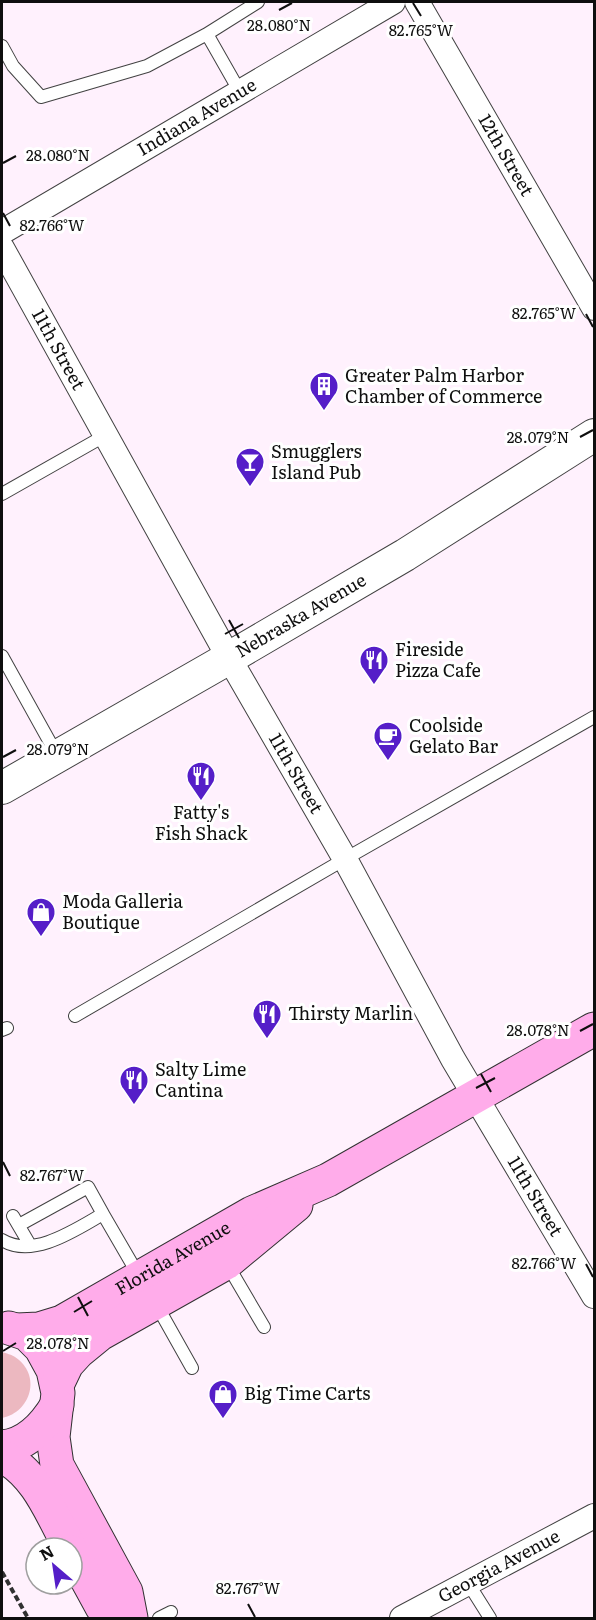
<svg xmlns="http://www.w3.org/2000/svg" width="596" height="1620" viewBox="0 0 596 1620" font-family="Literata,serif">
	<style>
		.grass { fill: #ecb8c0 }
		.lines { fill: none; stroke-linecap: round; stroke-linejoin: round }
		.service-casing { stroke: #424242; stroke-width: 14 }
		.minor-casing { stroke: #424242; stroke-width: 26 }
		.tertiary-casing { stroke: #424242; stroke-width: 34 }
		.secondary-casing { stroke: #313131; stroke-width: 35 }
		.path { stroke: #313131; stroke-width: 4; stroke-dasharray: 6 3; stroke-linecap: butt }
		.service { stroke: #fff; stroke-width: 12 }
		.minor { stroke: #fff; stroke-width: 24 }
		.tertiary { stroke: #fff; stroke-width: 32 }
		.secondary { stroke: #ffacea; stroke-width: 33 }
		.ticks { fill: none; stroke: #0f0f0f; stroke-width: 2 }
		.labels { text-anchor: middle; stroke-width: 6; stroke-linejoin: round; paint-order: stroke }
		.street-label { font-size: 18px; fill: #0f0f0f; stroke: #fff }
		.poi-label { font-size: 18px; fill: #0f0f0f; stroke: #fff; text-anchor: start }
		.ticks-label { font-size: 15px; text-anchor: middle; fill: #0f0f0f; stroke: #fff; stroke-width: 6; stroke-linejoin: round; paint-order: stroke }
	</style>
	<rect width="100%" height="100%" fill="#fff1fd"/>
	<!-- grass -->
	<path class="grass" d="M2 1352C6 1353 12 1355 15 1357 42 1375 31 1412 2 1418Z"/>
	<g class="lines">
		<!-- service casing -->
		<g class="service-casing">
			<path id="service" d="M2 46 13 66 41 97 147 66 207 34
				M240 92 207 34 258 2
				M2 494 106 435
				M2 656 57 755
				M75 1016 345 859 594 717
				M2 1030 7 1028
				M13 1216 30 1245
				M19 1225 88 1187 103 1214
				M2 1240C33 1259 75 1230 103 1214L139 1276
				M227 1264 264 1327
				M156 1304 192 1368
				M468 1583 490 1618
				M159 1618 171 1612"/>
		</g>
		<!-- minor casing -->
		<g class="minor-casing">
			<g id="minor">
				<path id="s1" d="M417 2 594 308"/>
				<path id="s2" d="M2 232 393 2"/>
				<path id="s3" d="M2 248 229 658 345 859 453 1059 594 1296"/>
				<path id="s4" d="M402 1618 594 1516"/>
			</g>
		</g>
		<!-- tertiary casing -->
		<g class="tertiary-casing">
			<g id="tertiary">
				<path id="s5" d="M2 788 229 658 405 555 594 435"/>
			</g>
		</g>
		<!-- secondary casing -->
		<g class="secondary-casing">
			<g id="secondary">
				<path d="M9 1328 27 1334 41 1348 53 1370 58 1393 53 1437 57 1465 126 1592 131 1618"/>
				<path id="s6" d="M17 1330 39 1329 62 1322 252 1213 328 1180 594 1029"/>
				<path d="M57 1385 67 1364 78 1352 100 1334 226 1263 296 1205"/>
				<path d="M2 1447C27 1445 45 1425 57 1405"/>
				<path d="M2 1456C37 1473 52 1515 70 1548"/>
				<path d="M72 1552 102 1607 116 1618"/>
			</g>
		</g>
		<!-- path -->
		<path class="path" d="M2 1572 28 1618"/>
		<!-- service -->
		<use href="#service" class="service"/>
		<!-- minor -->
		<use href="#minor" class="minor"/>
		<!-- tertiary -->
		<use href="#tertiary" class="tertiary"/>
		<!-- secondary -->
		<use href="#secondary" class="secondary"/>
	</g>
	<!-- ticks -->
	<path class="ticks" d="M413 3 421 16M279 10 292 3M3 163 16 156M3 213 10 226M586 314 593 327M580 437 593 430M229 620 239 638M225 634 243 624M3 757 16 750M580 1031 593 1024M481 1074 491 1092M476 1088 495 1078M3 1162 10 1176M586 1264 593 1277M78 1297 88 1316M74 1312 92 1301M3 1351 16 1343M248 1604 255 1617"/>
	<!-- icons -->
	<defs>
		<g id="building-pin" transform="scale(1.5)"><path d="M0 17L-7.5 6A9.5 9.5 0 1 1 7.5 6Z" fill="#551ec8" stroke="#fff"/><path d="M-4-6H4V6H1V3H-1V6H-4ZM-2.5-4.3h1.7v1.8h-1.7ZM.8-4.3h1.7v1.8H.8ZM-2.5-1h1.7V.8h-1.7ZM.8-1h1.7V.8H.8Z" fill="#fff"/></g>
		<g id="bar-pin" transform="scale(1.5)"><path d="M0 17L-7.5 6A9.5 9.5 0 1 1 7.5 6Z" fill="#551ec8" stroke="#fff"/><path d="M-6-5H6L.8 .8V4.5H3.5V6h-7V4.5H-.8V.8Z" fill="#fff"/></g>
		<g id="restaurant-pin" transform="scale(1.5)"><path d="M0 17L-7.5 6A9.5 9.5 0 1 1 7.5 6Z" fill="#551ec8" stroke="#fff"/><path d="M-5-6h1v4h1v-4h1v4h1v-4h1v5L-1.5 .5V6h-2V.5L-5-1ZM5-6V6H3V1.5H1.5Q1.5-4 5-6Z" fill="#fff"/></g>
		<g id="cafe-pin" transform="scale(1.5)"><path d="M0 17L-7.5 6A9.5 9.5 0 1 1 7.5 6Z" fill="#551ec8" stroke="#fff"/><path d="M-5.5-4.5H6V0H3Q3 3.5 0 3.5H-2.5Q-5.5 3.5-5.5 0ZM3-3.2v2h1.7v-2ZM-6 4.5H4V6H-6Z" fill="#fff"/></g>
		<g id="shop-pin" transform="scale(1.5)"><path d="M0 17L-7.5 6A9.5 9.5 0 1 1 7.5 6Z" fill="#551ec8" stroke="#fff"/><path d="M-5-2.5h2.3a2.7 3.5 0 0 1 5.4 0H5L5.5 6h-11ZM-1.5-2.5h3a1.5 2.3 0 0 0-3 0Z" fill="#fff"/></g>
	</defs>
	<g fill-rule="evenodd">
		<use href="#building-pin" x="324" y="386"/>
		<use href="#bar-pin" x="250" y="462"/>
		<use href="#restaurant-pin" x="374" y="660"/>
		<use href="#cafe-pin" x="388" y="736"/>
		<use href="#restaurant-pin" x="201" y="776"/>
		<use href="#shop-pin" x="41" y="912"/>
		<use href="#restaurant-pin" x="267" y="1014"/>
		<use href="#restaurant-pin" x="134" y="1080"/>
		<use href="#shop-pin" x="223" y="1394"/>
	</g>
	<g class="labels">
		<!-- street labels -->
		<g class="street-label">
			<text dy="6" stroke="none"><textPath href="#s2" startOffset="226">Indiana Avenue</textPath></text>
			<text dy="6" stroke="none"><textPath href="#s1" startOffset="177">12th Street</textPath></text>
			<text dy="6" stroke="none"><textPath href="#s3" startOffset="116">11th Street</textPath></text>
			<text dy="6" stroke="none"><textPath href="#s5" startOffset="345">Nebraska Avenue</textPath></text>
			<text dy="6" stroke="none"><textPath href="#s3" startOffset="602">11th Street</textPath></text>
			<text dy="6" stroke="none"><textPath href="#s3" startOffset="1088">11th Street</textPath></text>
			<text dy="6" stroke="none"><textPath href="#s6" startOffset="174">Florida Avenue</textPath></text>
			<text dy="6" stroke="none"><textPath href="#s4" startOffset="110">Georgia Avenue</textPath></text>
		</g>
		<!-- poi labels -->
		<g class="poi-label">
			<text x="345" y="382">Greater Palm Harbor<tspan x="345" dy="21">Chamber of Commerce</tspan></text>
			<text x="271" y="458">Smugglers<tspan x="271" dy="21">Island Pub</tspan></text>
			<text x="395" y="656">Fireside<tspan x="395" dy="21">Pizza Cafe</tspan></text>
			<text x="409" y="732">Coolside<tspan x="409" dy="21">Gelato Bar</tspan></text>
			<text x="201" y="819" text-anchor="middle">Fatty's<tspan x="201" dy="21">Fish Shack</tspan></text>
			<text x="62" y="908">Moda Galleria<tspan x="62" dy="21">Boutique</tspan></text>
			<text x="288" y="1020">Thirsty Marlin</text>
			<text x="155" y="1076">Salty Lime<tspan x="155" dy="21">Cantina</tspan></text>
			<text x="244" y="1400">Big Time Carts</text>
		</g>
	</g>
	<g class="ticks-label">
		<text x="279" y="31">28.080°N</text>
		<text x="421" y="36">82.765°W</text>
		<text x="58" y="161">28.080°N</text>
		<text x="52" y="231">82.766°W</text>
		<text x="544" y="319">82.765°W</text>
		<text x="538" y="443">28.079°N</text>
		<text x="58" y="755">28.079°N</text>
		<text x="538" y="1036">28.078°N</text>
		<text x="52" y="1181">82.767°W</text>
		<text x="544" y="1269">82.766°W</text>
		<text x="58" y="1349">28.078°N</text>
		<text x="248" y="1594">82.767°W</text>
	</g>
	<!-- border -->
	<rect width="596" height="1620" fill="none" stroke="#0f0f0f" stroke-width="6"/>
	<!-- north arrow -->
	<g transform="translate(54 1566) rotate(331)"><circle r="28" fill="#ffffff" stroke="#9f9f9f" stroke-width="1.5"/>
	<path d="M0-4.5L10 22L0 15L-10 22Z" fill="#551ec8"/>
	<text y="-9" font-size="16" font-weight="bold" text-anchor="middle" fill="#0f0f0f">N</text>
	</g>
</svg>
